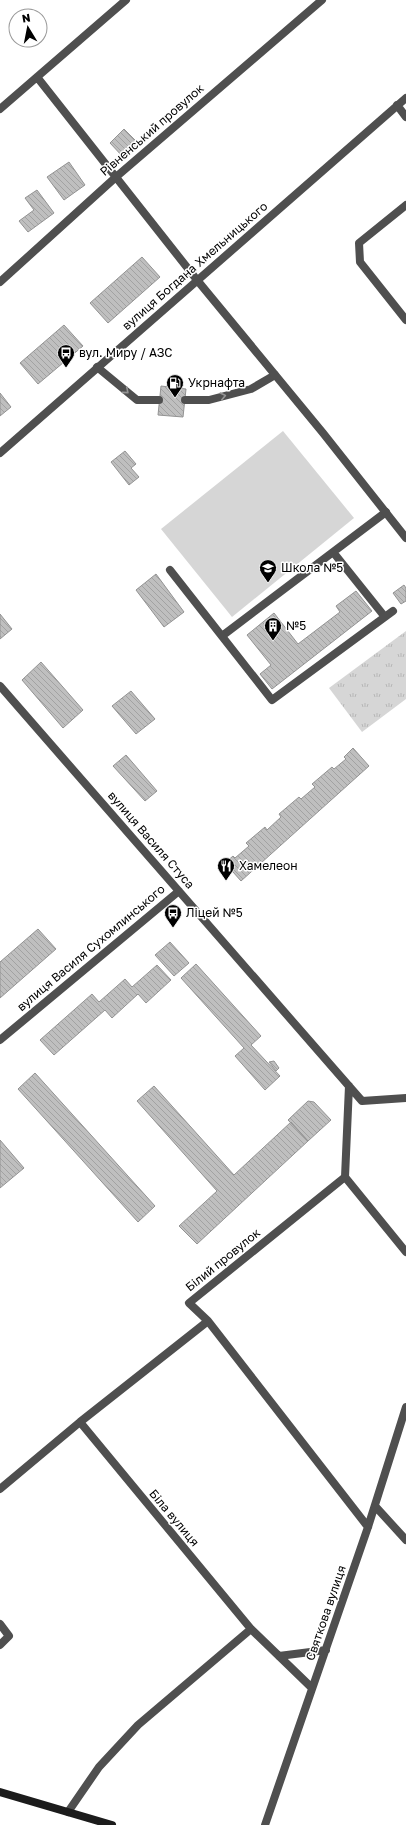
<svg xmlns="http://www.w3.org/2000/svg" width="406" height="1825" viewBox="0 0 406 1825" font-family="'Golos Text',sans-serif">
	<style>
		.park { fill: url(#park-tufts) }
		.pitch { fill: #d6d6d6 }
		.building { fill: url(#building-back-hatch); stroke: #939393 }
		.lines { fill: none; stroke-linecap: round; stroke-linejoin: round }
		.lane { stroke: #4f4f4f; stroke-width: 8 }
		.street { stroke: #4f4f4f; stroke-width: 8 }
		.secondary { stroke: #1c1c1c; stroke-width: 8 }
		.oneway { stroke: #959595 }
		.labels { text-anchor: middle; stroke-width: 3; stroke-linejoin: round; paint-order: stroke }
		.street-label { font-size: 12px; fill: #000; stroke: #fff }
		.poi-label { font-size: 12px; fill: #000; stroke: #fff; text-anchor: start }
	</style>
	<defs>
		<pattern id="park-tufts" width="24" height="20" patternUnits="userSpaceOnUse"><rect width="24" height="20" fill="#d6d6d6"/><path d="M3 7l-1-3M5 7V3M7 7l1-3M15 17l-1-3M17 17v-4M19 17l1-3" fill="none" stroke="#b6b6b6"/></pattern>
		<pattern id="building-back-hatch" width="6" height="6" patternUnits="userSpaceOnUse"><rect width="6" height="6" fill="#bfbfbf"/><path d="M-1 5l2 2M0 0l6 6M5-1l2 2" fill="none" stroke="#a2a2a2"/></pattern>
	</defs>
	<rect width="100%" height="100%" fill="#fff"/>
	<!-- park -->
	<path class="park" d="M406 631V699L362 732 329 688Z"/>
	<!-- pitch -->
	<path class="pitch" d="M283 431 354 518 232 617 161 529Z"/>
	<!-- building -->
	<path class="building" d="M124 129 139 144 124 158 110 143Z
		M69 162 85 185 64 200 47 177Z
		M37 190 54 213 28 232 19 221 34 210 25 198Z
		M142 257 160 277 108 323 90 303Z
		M64 325 83 346 38 384 20 363Z
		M161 386 186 389 183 417 158 415Z
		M0 393 11 407 0 416Z
		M125 451 136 464 131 468 139 477 129 485 111 462Z
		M156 574 184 612 164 627 136 590Z
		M404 585 406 588V601L401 604 393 593Z
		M356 591 372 611 272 689 260 674 271 665 247 635 274 613 298 644 340 612 336 606Z
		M0 614 12 629 0 639Z
		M41 662 83 710 63 728 22 680Z
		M131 691 155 719 136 734 112 706Z
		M353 748 369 766 241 881 225 863 233 856 235 858 249 846 246 843 265 827 267 830 281 817 279 814 299 797 301 799 315 787 312 784 332 767 334 769 346 759 344 757Z
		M126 755 157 791 145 801 113 766Z
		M38 929 56 949 0 998V962Z
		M170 942 189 963 174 976 155 955Z
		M196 964 261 1036 251 1045 280 1076 265 1090 235 1056 244 1048 181 978Z
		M157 965 171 980 146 1003 138 994 112 1018 105 1010 54 1055 40 1040 92 994 99 1002 125 979 132 987Z
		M274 1061 279 1068 276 1071 269 1062Z
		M35 1073 155 1206 138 1222 18 1089Z
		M154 1086 234 1175 291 1122 308 1141 197 1244 179 1226 217 1191 137 1101Z
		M308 1101 314 1102 331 1120 308 1141 288 1120Z
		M0 1140 24 1168 0 1188Z"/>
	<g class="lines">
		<!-- lane -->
		<path class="lane" d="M97 367 137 400H159
			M185 400H209L251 389 275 375
			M333 552 385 617
			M170 570 272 700 393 611
			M222 636 386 512"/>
		<!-- street -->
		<path class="street" d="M37 77 197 280 323 433 406 538
			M397 105 406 117
			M0 109 126 0
			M406 205 359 243 360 262 406 320
			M0 282 116 177 322 0
			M0 453 406 98
			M0 686 362 1101 406 1098
			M0 1040 179 891
			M345 1177 189 1303 208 1321 368 1527
			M345 1177 406 1252
			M345 1177 349 1086
			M80 1422 251 1629 312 1688
			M0 1489 80 1422 208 1321
			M375 1506 406 1540
			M0 1624 9 1636 0 1645
			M279 1656 326 1650
			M68 1812 99 1767 138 1725 251 1629
			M265 1825 368 1527 406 1407"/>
		<!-- secondary -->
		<path class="secondary" d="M0 1792 112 1825"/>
	</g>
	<!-- one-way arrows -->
	<defs><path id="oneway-chevron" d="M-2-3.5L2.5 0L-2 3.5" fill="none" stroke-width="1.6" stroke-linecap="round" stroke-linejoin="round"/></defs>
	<g class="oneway">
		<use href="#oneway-chevron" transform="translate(126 391) rotate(40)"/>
		<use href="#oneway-chevron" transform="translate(223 396) rotate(-13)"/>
	</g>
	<!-- icons -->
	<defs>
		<g id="bus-pin" transform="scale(0.9)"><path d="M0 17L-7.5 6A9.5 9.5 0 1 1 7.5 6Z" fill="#000" stroke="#fff"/><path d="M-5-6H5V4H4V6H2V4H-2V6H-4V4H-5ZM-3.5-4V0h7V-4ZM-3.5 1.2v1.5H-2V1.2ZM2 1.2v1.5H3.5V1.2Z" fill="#fff"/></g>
		<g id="fuel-pin" transform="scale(0.9)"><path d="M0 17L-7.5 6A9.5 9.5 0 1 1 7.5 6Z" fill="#000" stroke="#fff"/><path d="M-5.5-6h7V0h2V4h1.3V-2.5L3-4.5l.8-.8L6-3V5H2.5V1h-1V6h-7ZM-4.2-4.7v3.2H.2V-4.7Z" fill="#fff"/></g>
		<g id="school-pin" transform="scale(0.9)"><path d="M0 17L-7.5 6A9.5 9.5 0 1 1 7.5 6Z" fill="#000" stroke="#fff"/><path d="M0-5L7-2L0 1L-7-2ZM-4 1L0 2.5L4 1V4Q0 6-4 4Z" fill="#fff"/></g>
		<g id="building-pin" transform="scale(0.9)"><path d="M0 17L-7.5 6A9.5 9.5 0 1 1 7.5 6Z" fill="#000" stroke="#fff"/><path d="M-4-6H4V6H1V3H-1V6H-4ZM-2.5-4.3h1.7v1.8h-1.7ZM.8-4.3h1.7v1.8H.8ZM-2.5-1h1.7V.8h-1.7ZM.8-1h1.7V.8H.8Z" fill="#fff"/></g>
		<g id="restaurant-pin" transform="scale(0.9)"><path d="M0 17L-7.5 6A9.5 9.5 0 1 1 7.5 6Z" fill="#000" stroke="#fff"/><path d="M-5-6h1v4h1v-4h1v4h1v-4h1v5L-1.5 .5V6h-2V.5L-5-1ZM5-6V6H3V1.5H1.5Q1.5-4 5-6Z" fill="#fff"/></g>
	</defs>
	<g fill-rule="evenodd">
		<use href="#bus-pin" x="66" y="353"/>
		<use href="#fuel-pin" x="175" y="383"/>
		<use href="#school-pin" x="268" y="568"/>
		<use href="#building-pin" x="273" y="626"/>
		<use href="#restaurant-pin" x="226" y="866"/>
		<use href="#bus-pin" x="173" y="913"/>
	</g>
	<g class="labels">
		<!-- street labels -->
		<g class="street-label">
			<text transform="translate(152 130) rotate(-41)" y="4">Рівненський провулок</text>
			<text transform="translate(195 266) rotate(-41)" y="4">вулиця Богдана Хмельницького</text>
			<text transform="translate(151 840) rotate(49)" y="4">вулиця Василя Стуса</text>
			<text transform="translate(91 948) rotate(-40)" y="4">вулиця Василя Сухомлинського</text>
			<text transform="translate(223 1260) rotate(-39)" y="4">Білий провулок</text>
			<text transform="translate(174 1518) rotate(50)" y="4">Біла вулиця</text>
			<text transform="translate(326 1613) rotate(-71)" y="4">Святкова вулиця</text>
		</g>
		<!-- poi labels -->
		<g class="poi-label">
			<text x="79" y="357">вул. Миру / АЗС</text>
			<text x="188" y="387">Укрнафта</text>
			<text x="281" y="572">Школа №5</text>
			<text x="286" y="630">№5</text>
			<text x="239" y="870">Хамелеон</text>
			<text x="186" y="917">Ліцей №5</text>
		</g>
	</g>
	<!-- north arrow -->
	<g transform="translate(28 28) rotate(350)"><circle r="19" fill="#ffffff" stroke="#999999"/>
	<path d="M0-3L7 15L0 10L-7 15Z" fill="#000000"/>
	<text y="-6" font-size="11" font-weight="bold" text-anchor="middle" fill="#000000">N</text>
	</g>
</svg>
